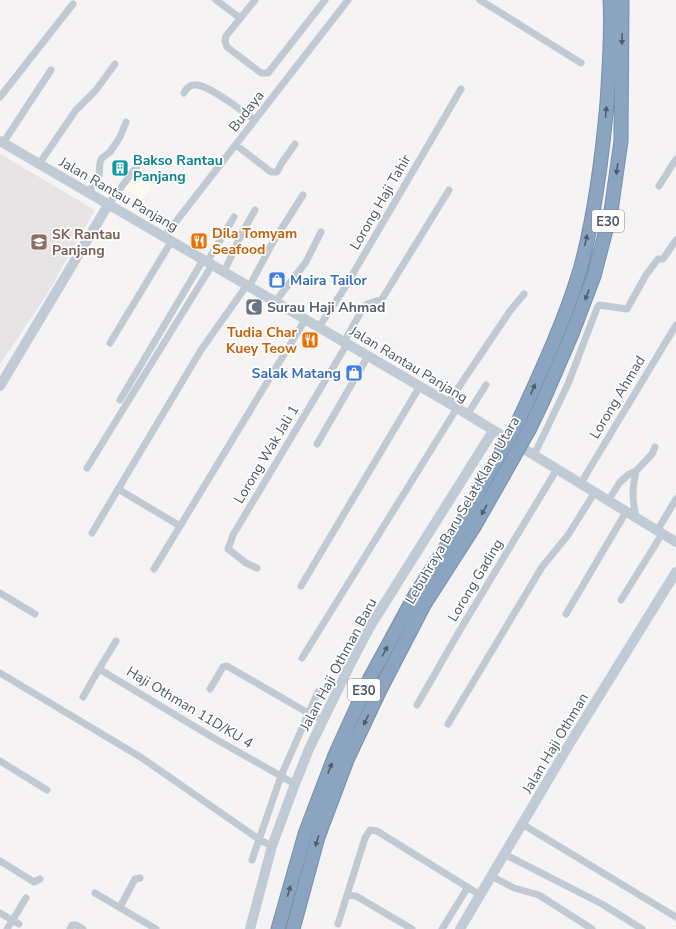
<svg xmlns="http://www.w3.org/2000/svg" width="676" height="929" viewBox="0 0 676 929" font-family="'Nunito Sans',sans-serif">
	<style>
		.commercial { fill: #fdf9ef }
		.education { fill: #e6e4e5 }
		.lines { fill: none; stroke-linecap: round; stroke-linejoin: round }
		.highway-casing { stroke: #7690ad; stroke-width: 15 }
		.street { stroke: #c1cad2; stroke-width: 7 }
		.secondary { stroke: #c1cbd6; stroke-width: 10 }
		.highway { stroke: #8ba5c1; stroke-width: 13 }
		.highway-bridge-casing { stroke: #7690ad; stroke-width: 15; stroke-linecap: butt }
		.highway-bridge { stroke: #8ba5c1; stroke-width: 13 }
		.oneway { fill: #505e6b }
		.labels { text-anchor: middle; stroke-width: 3.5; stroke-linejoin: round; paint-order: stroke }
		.shield { fill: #fff; stroke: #808990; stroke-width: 1 }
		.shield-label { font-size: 13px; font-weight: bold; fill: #4a5661 }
		.street-label { font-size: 14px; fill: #4a5661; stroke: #fff }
		.culture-label { font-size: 14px; font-weight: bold; fill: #0d838f; stroke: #fff; text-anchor: start }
		.food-label { font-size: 14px; font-weight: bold; fill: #c56008; stroke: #fff; text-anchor: start }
		.education-label { font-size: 14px; font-weight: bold; fill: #785e54; stroke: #fff; text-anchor: start }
		.shop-label { font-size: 14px; font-weight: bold; fill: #366cbe; stroke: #fff; text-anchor: start }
		.worship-label { font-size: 14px; font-weight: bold; fill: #5b616d; stroke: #fff; text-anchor: start }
	</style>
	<rect width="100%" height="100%" fill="#f5f3f3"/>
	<!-- commercial -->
	<path class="commercial" d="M138 169 153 179 151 184V187L143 200 123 188Z"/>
	<!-- education -->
	<path class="education" d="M0 154 95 210 44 299 0 364Z"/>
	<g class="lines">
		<!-- highway casing -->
		<g class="highway-casing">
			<path id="highway" d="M517 424C540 374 564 323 580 270 595 216 602 159 607 103 609 69 612 34 610 0
				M530 428 543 401 572 334 594 276 611 211 621 141 622 0
				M278 929 305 834 335 755 370 678 414 597 463 520 491 469
				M293 929 318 837 347 760 380 690 424 605 474 527 503 476"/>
		</g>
		<!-- street -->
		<path class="street" d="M216 0 240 18
			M255 0 226 36 225 41 227 47 261 73H268L325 0
			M480 0 581 63
			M184 93C186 89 188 86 193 85 206 82 243 112 255 120
			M0 97 73 4
			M3 143 51 70
			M236 145 271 172H277L281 164 295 144
			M39 164 76 110 96 90 115 64
			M659 186 676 159
			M88 193 99 176 100 162 102 158 110 152 120 137 126 122
			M108 205 137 166
			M164 237 348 0
			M207 262 234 217
			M224 272 242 233 255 210
			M249 287 273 242 303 195
			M275 302 306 262 321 232
			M319 327 344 289 461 89
			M344 342 362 310 367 304 382 299 449 190
			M110 343 171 242
			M120 400 203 260
			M448 403 510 311 524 294
			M467 415 486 385
			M317 444 368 356
			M534 455 568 384 597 308 599 305 627 309 646 275 658 259H663L676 240
			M87 468 212 265
			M636 471C632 490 632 498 636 517
			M581 483 676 325
			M118 489 180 526
			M608 501 620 482 628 475 636 471 652 454 655 447
			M657 531 676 499
			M92 533 201 350 247 285
			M257 568 246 563 228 549 233 535 347 344
			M154 569 305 320
			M301 586 420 386
			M0 593 35 614
			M621 600 662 534
			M566 614 626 512
			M302 658 457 408
			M99 669 116 641
			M0 673 142 758 260 840 272 846
			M210 689 223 667 227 666 308 713 323 720
			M83 697 99 669 212 737 295 784
			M417 705 460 630 557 469
			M448 724 542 567 568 535 595 492
			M0 761 47 790
			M522 824 676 917
			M504 854 602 904 642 929
			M252 860 281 776 318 692
			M0 861 34 882 40 879
			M491 876 514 888 539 895 592 929
			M95 893 156 929
			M347 895 365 838 370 830 377 831 480 895
			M120 907 135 879 140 878
			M0 913 19 924
			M338 924 347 895 356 896 412 929
			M7 929 26 898
			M70 929 72 925H76L83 929
			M442 929 468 887"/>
		<!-- secondary -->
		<path class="secondary" d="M0 141 457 408 676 542
			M0 386 108 205
			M250 929 272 846 295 784 309 749 350 665 371 625 493 431
			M460 929 567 748 676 572"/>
		<!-- highway -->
		<use href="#highway" class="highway"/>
		<!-- highway-bridge casing -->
		<g class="highway-bridge-casing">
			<path id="highway-bridge" d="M491 469 517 424
				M503 476 530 428"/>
		</g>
		<!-- highway-bridge -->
		<use href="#highway-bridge" class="highway-bridge"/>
	</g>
	<!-- one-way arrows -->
	<defs><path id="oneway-solid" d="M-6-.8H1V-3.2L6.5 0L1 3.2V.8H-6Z"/></defs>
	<g class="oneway">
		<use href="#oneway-solid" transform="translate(622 39) rotate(91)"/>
		<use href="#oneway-solid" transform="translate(606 112) rotate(-85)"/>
		<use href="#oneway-solid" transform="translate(617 169) rotate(98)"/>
		<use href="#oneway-solid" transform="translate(586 240) rotate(-77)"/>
		<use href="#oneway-solid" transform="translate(587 295) rotate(111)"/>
		<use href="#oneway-solid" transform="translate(533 389) rotate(-66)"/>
		<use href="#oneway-solid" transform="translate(484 510) rotate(119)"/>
		<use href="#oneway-solid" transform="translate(385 651) rotate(-62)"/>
		<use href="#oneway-solid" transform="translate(366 720) rotate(115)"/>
		<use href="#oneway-solid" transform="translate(330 768) rotate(-69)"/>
		<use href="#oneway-solid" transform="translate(317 841) rotate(107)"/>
		<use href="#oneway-solid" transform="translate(289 891) rotate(-75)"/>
	</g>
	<!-- icons -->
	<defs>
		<g id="building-square" transform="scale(0.9)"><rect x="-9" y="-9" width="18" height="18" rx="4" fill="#0f9aa8" stroke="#fff"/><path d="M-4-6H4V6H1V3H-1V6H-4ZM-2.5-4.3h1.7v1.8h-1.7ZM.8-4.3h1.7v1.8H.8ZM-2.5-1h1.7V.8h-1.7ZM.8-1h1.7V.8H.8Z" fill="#fff"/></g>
		<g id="restaurant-square" transform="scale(0.9)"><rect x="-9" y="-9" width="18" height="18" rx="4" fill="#e8710a" stroke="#fff"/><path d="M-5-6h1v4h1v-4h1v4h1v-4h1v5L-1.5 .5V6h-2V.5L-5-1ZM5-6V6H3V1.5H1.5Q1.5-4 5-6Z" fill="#fff"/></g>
		<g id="school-square" transform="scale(0.9)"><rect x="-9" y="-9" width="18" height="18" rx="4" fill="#8d6e63" stroke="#fff"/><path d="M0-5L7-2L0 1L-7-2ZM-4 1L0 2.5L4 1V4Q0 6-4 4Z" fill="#fff"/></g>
		<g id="shop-square" transform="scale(0.9)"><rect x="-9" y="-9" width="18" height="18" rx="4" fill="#3f7fe0" stroke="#fff"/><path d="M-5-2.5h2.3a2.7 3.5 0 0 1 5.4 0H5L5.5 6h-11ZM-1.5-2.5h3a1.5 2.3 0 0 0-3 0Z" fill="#fff"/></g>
		<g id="mosque-square" transform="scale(0.9)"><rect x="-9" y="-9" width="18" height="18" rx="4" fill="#6b7280" stroke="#fff"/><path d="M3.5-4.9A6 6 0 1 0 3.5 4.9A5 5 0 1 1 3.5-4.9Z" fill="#fff"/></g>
	</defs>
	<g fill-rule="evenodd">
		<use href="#building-square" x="120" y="168"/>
		<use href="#restaurant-square" x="199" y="241"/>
		<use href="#school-square" x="39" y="242"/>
		<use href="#shop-square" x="277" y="280"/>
		<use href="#mosque-square" x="254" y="307"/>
		<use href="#restaurant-square" x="310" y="340"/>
		<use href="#shop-square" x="354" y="373"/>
	</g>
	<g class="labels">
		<!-- shield labels -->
		<g class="shield">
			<rect x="592" y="210" width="32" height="22" rx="3"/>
			<rect x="348" y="679" width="32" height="22" rx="3"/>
		</g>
		<g class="shield-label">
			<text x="608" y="226">E30</text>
			<text x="364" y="695">E30</text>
		</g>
		<!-- street labels -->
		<g class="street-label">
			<text transform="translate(246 111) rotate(-52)" y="5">Budaya</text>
			<text transform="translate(119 194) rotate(30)" y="5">Jalan Rantau Panjang</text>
			<text transform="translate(380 202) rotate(-60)" y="5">Lorong Haji Tahir</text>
			<text transform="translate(409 364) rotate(31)" y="5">Jalan Rantau Panjang</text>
			<text transform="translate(617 397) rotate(-59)" y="5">Lorong Ahmad</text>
			<text transform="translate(266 454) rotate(-59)" y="5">Lorong Wak Jali 1</text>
			<text transform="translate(462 510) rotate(-60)" y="5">Lebuhraya Baru Selat Klang Utara</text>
			<text transform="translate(475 580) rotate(-59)" y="5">Lorong Gading</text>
			<text transform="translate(338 664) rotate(-62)" y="5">Jalan Haji Othman Baru</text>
			<text transform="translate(190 707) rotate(31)" y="5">Haji Othman 11D/KU 4</text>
			<text transform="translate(555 743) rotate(-59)" y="5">Jalan Haji Othman</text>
		</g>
		<!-- culture labels -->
		<g class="culture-label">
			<text x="133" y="165">Bakso Rantau<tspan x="133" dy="16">Panjang</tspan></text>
		</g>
		<!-- food labels -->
		<g class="food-label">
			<text x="212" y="238">Dila Tomyam<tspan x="212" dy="16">Seafood</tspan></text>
			<text x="297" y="337" text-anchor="end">Tudia Char<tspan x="297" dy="16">Kuey Teow</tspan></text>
		</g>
		<!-- education labels -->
		<g class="education-label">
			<text x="52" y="239">SK Rantau<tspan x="52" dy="16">Panjang</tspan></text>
		</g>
		<!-- shop labels -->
		<g class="shop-label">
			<text x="290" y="285">Maira Tailor</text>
			<text x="341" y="378" text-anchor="end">Salak Matang</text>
		</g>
		<!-- worship labels -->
		<g class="worship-label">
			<text x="267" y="312">Surau Haji Ahmad</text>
		</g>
	</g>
</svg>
